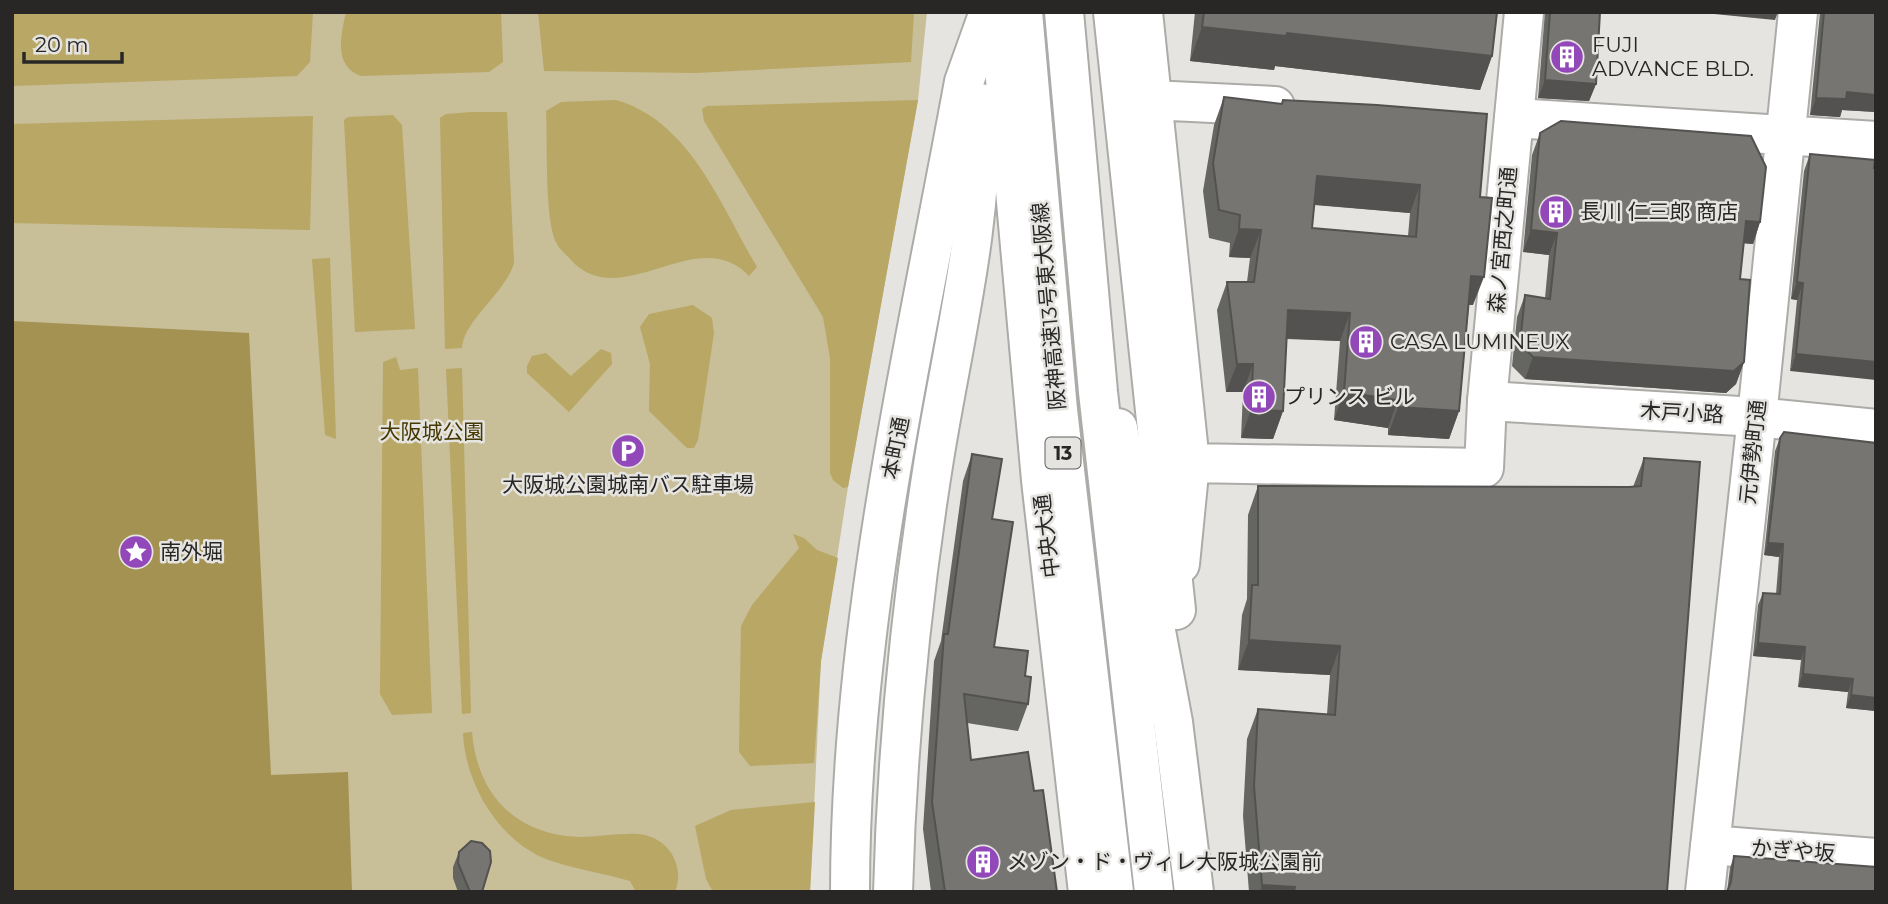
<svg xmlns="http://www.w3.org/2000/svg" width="1888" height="904" viewBox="0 0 1888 904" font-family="Montserrat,'Noto Sans JP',sans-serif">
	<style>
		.green { fill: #c8be97 }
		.forest { fill: #b8a765 }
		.water { fill: #a39251 }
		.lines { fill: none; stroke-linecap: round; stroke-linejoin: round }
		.street-casing { stroke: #acaba8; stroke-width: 42 }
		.secondary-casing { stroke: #acaba8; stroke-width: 42 }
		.primary-casing { stroke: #acaba8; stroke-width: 42 }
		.highway-casing { stroke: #acaba8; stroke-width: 42 }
		.street { stroke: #fff; stroke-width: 38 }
		.secondary { stroke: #fff; stroke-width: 38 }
		.primary { stroke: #fff; stroke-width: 38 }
		.highway { stroke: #fff; stroke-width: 38 }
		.wall { fill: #656562; fill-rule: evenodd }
		.shaded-wall { fill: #535250 }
		.building { fill: #767572; stroke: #535250; stroke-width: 2; fill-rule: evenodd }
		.labels { text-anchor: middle; stroke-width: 5; stroke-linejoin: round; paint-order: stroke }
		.shield { fill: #e5e4e1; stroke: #61605e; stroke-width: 2 }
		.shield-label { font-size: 19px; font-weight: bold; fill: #282726 }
		.poi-label { font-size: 21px; fill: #282726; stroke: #e5e4e1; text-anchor: start }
		.street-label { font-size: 21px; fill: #282726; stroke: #e5e4e1 }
		.park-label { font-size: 21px; fill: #453901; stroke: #e5e4e1 }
	</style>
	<rect width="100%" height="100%" fill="#e5e4e1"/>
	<!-- green -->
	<path class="green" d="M12 12H927L918 100 848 487 821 661 810 892H12Z"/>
	<!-- forest -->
	<path class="forest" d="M12 12H313L310 62 297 76 12 86Z
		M346 12H501L503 62 489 72 361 76C333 66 341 35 346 12Z
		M538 12H914L911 62 696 73 544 71Z
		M616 100C690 121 721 206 757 267L749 276C698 221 621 315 571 260 567 255 560 250 557 244 544 220 548 141 546 111L561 102Z
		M918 100 848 487 843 488 833 480 830 473V358L823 317 704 121 702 109 707 106Z
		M472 112H507L514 263C506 292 463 321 462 348L445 349 440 118 446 114Z
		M393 115 402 125 415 329 355 332 344 120 348 117Z
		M313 116 310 230 12 223V124Z
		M330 258 336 439 325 435 312 259Z
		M693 305 712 318 714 333 698 440 694 448H687L649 411 650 364 640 327 649 314Z
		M601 349 611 353 612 364 569 412 527 373V366L532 356 546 353 571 376Z
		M396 357 400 370 418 368 432 713 392 715 380 694 383 362Z
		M462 368 471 713 462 714 446 369Z
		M793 534 804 538 817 550 838 558 821 661 814 763 750 766 739 752 741 626 752 605 799 548Z
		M472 732C477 794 515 835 579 837 599 837 619 833 638 834 667 836 686 865 675 892H636L630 881C603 873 573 869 546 859 498 840 465 783 463 733Z
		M815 802 810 892H713L706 879 695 826 731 810Z"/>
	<!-- water -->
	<path class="water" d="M12 321 249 333 271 775 348 772 352 892H12Z"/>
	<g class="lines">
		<!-- street casing -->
		<g class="street-casing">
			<path id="street" d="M1143 12 1190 463 1180 564
				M1151 100 1275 106
				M1190 463 1484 468 1487 401 1524 12
				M1710 845 1876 858
				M1705 892 1757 417"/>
		</g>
		<!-- secondary casing -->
		<g class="secondary-casing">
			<path id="secondary" d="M1514 118 1876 141
				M1487 401 1757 417 1876 429
				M1757 417 1798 12
				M850 892C850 619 915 349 964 82L989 12"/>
		</g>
		<!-- primary casing -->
		<g class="primary-casing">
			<path id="primary" d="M999 12 1041 480 1088 892
				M1118 428 1173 722 1194 892"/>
		</g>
		<!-- highway casing -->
		<g class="highway-casing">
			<path id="highway" d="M1023 12 1058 410 1114 892
				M1064 12 1098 392 1154 892
				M1113 12 1176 610
				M893 892C897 746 911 603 934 459 953 341 984 223 980 103"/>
		</g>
		<!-- street -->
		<use href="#street" class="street"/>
		<!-- secondary -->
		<use href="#secondary" class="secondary"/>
		<!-- primary -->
		<use href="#primary" class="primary"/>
		<!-- highway -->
		<use href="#highway" class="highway"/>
	</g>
	<!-- wall -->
	<path class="wall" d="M1195 12H1497L1492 56 1480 90 1275 66 1274 70 1190 61Z
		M1545 12H1600L1596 84 1589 101 1538 98Z
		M1820 12H1876V112L1842 110 1840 117 1810 115Z
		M1224 97 1281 104 1283 100 1480 197 1473 305H1469L1459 411 1449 439 1388 435V428L1334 420 1340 341 1286 339 1283 411 1273 439 1241 438 1243 392H1226L1217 310 1227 282H1247L1250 258 1229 257 1230 243 1209 238 1203 191 1214 125ZM1314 205 1410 213 1408 236 1312 228Z
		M1540 133 1760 222 1753 244 1744 243 1740 279 1744 362 1736 384 1726 393 1525 379 1512 366 1517 317 1525 295 1545 298 1549 255 1523 252 1532 155Z
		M1810 154 1875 160 1790 371 1797 300 1791 299 1804 171Z
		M1780 438 1876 711 1846 708 1848 692 1798 687 1801 660 1753 656 1758 605 1763 593 1776 594 1779 557 1764 555 1775 451Z
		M972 454 992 519 994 647 1025 676 1028 704 1018 731 967 723 971 760 1034 791 1057 892H931L923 829 934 661 941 641 963 481Z
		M1644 458 1667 892H1249L1243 816 1247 739 1258 709 1327 714 1330 675 1238 670 1242 615 1247 599 1248 515 1258 486 1633 487Z
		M459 852 482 892H458L453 878V867Z
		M1734 856 1876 867 1727 892 1730 868Z"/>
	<!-- shaded-wall -->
	<path class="shaded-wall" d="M1694 12H1778L1775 20Z
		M1202 27 1287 33 1492 56 1480 90 1275 66 1274 70 1190 61Z
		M1545 80 1596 84 1589 101 1538 98Z
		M1847 92 1876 94V112L1842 110 1840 117 1810 115 1816 98Z
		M1317 176 1420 185 1410 213 1307 204Z
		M1746 221 1760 222 1753 244 1739 243Z
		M1239 229 1261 230 1250 258 1229 257Z
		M1531 230 1557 233 1549 255 1523 252Z
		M1471 276 1484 277 1473 305 1461 304Z
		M1797 282 1803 283 1797 300 1791 299Z
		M1288 310 1350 313 1340 341 1278 338Z
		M1796 354 1876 362V380L1790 371Z
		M1533 357 1744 362 1736 384 1726 393 1525 379Z
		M1237 364H1253L1243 392H1226Z
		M1344 392 1398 400 1388 428 1334 420Z
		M1398 407 1459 411 1449 439 1388 435Z
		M1251 410 1283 411 1273 439 1241 438Z
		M1768 543 1783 544 1779 557 1764 555Z
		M1249 640 1340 646 1330 675 1238 670Z
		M1758 643 1805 647 1801 660 1753 656Z
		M1803 674 1853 679 1848 692 1798 687Z
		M1851 695 1876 698V711L1846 708Z
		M1262 885 1295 887 1293 892H1260Z"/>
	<!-- building -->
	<path class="building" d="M1204 12H1497L1492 56 1287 33 1286 36 1202 27Z
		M1550 12H1600L1596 84 1545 80Z
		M1824 12H1876V95L1847 92 1846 99 1816 98Z
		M1224 97 1282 104 1283 100 1377 105 1487 114 1480 197 1492 198 1484 277 1471 276 1459 411 1398 407V400L1344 392 1350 313 1288 310 1283 411 1251 410 1253 364H1237L1227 282H1254L1261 230 1239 229 1240 215 1219 210 1213 163ZM1317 176 1420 185 1416 237 1312 228Z
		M1561 121 1751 136 1766 167 1760 222 1746 221 1740 279 1750 280 1744 362 1734 371 1533 357 1520 344 1525 295 1550 299 1557 233 1531 230 1540 133Z
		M1810 154 1875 160 1874 168H1876V362L1796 354 1803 283 1797 282Z
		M1784 432 1876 443V698L1851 695 1853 679 1803 674 1805 647 1758 643 1763 593 1780 594 1783 544 1768 543 1780 438Z
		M972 454 1002 459 992 519 1013 522 994 647 1028 651 1025 676 1031 677 1028 704 964 694 971 760 1028 752 1034 791 1043 790 1057 892H945L932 802 944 634H948Z
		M1644 458 1700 462 1667 892H1294L1295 887 1262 885 1254 786 1258 709 1335 715 1340 646 1249 640 1252 585H1258V486L1629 487 1641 486Z
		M471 841 482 843 490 851 491 862 482 892H470L458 863 459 852Z
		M1734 856 1876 867V892H1727L1731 882Z"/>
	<!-- icons -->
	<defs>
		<g id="building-disc" transform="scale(1.75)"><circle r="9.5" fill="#9348ba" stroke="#e5e4e1"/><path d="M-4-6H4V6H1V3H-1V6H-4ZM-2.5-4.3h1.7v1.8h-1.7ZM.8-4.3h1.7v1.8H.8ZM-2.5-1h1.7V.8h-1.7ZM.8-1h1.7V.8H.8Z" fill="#fff"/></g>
		<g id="parking-disc" transform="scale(1.75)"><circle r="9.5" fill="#9348ba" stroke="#e5e4e1"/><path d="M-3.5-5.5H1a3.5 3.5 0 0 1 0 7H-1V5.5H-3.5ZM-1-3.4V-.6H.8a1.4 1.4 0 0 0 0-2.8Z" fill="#fff"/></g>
		<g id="sight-disc" transform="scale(1.75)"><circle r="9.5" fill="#9348ba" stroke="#e5e4e1"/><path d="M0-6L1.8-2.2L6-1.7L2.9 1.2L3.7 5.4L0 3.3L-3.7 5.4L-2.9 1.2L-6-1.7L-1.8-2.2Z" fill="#fff"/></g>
	</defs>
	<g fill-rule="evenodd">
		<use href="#building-disc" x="1567" y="57"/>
		<use href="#building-disc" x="1556" y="212"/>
		<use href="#building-disc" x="1366" y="342"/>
		<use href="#building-disc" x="1259" y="397"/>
		<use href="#parking-disc" x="628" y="451"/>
		<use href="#sight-disc" x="136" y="552"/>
		<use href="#building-disc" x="983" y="862"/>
	</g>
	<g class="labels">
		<!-- shield labels -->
		<rect class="shield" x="1045.5" y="437.5" width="35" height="31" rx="5"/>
		<g class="shield-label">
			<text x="1063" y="460">13</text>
		</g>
		<!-- poi labels -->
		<g class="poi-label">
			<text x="1592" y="52">FUJI<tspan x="1592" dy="24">ADVANCE BLD.</tspan></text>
			<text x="1580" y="219">長川 仁三郎 商店</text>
			<text x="1390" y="349">CASA LUMINEUX</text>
			<text x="1284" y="404">プリンス ビル</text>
			<text x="628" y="492" text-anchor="middle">大阪城公園城南バス駐車場</text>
			<text x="160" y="559">南外堀</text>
			<text x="1007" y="869">メゾン・ド・ヴィレ大阪城公園前</text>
		</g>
		<!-- street labels -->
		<g class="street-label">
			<text transform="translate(1503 240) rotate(-85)" y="7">森ノ宮西之町通</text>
			<text transform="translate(1049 306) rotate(-95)" y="7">阪神高速13号東大阪線</text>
			<text transform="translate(1682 413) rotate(3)" y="7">木戸小路</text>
			<text transform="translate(896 448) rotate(-79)" y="7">本町通</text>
			<text transform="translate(1753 452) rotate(-84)" y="7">元伊勢町通</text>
			<text transform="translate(1047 536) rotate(-97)" y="7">中央大通</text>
			<text transform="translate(1793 851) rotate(4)" y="7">かぎや坂</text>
		</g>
		<!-- park labels -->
		<g class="park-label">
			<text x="432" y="439">大阪城公園</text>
		</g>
	</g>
	<!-- border -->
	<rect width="1888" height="904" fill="none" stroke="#282726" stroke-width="28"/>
	<!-- scale -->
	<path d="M24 52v10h98v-10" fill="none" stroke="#282726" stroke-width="3.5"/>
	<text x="35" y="52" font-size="21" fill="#282726" stroke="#e5e4e1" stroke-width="5" paint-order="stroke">20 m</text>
</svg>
